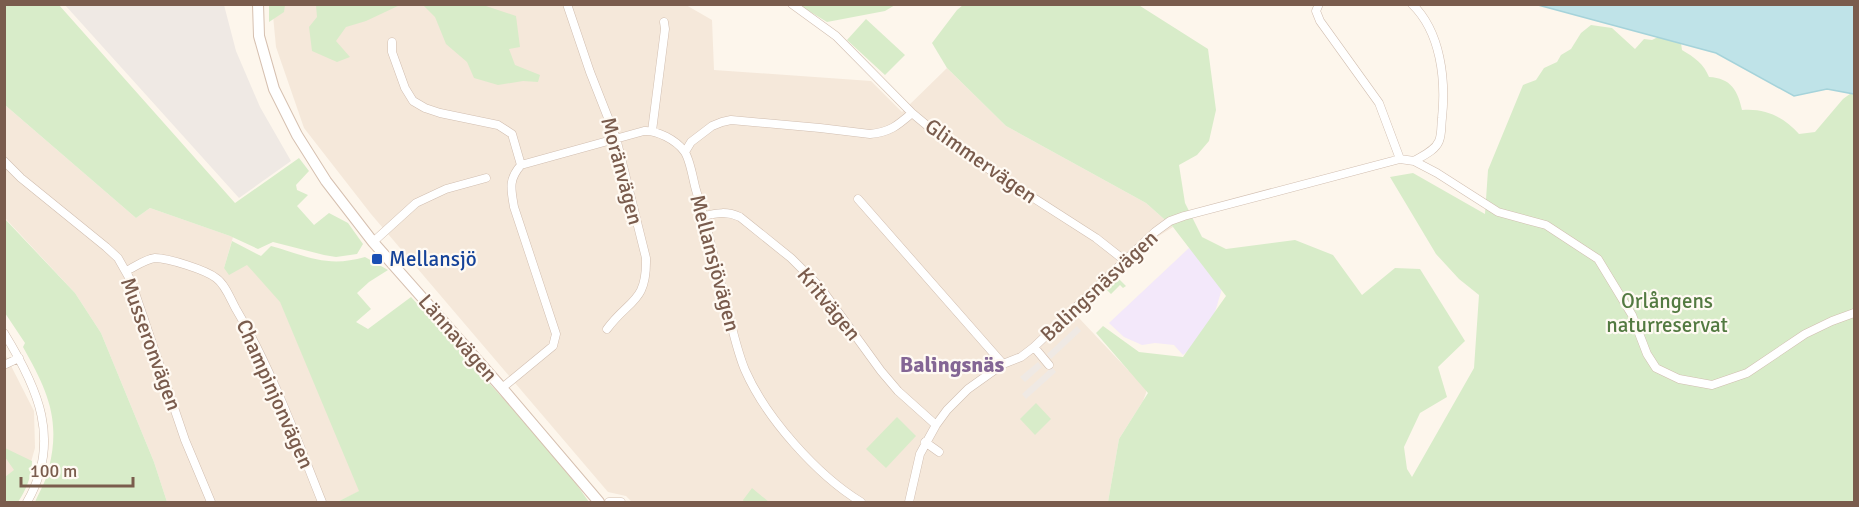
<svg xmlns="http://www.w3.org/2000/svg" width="1859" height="507" viewBox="0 0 1859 507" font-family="Signika,sans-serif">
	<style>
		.residential { fill: #f5e8da }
		.industrial { fill: #efe9e4 }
		.education { fill: #f3e8fa }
		.green { fill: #d8ecc9 }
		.water { fill: #bfe3e8; stroke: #a5d3da; stroke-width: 1.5 }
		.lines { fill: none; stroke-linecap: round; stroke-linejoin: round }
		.street-casing { stroke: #d1beb0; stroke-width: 9 }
		.secondary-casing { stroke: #d6c0b0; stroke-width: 12 }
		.street { stroke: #fff; stroke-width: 8 }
		.secondary { stroke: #fff; stroke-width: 10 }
		.transit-dot { fill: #1a4fb4; stroke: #fffaf3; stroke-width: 2 }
		.labels { text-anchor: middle; stroke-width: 4.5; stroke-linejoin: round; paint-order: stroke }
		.street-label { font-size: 21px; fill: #7a5c4d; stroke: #fffaf3 }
		.transit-label { font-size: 21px; fill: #164399; stroke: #fffaf3; text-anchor: start }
		.park-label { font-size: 21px; fill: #537a41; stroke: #fffaf3 }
		.neighbourhood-label { font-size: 22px; font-weight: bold; fill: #846695; stroke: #fffaf3 }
	</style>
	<rect width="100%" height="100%" fill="#fdf6ec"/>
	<!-- residential -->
	<path class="residential" d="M272 5H686L712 20 714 70 871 81 902 112 947 68 1006 126 1146 203 1173 227 1154 239 1078 317 1128 370 1137 375 1147 386 1146 393 1143 401 1119 439 1108 502H632L626 496 608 492 371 214 304 128 276 47Z
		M5 105 136 218 150 208 233 237 224 268 247 264 280 301 360 491 337 502H167L154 462 101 333 75 293 5 218Z
		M4 352 34 411 35 448 29 469 5 502Z"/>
	<!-- industrial -->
	<path class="industrial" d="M65 5H224L236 51 260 107 291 161 239 198Z
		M1077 326 1081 331 1051 359 1047 354Z
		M1038 362 1042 367 1025 382 1020 377Z
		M1052 367 1056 372 1026 399 1022 394Z"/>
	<!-- education -->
	<path class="education" d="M1189 248 1224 282 1209 332 1183 355 1174 345 1155 343 1142 345 1124 337 1109 323Z"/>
	<!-- green -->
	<path class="green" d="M5 4 59 5 235 203 299 158 309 171 296 185 297 190 308 195 297 206 314 225 329 213 348 223 363 244 357 254 336 257 324 255 273 242 258 249 230 236 150 208 136 218 5 105Z
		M1137 4 1208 49 1216 110 1209 141 1197 155 1179 165 1185 203 1202 237 1226 249 1295 240 1333 255 1362 295 1395 268 1420 269 1465 341 1438 367 1447 397 1420 413 1404 447 1407 469 1412 477 1474 368 1479 295 1459 279 1436 254 1390 177 1413 173 1485 214 1488 170 1523 85 1536 80 1544 68 1557 62 1561 55 1571 49 1581 33 1591 25 1612 28 1635 49 1644 39 1652 40 1658 37 1681 43 1682 50C1694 57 1704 64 1709 77 1731 78 1738 91 1742 110 1766 108 1783 117 1799 134L1815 132 1843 99 1854 91V502H1108L1119 439 1148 393 1096 333 1103 326 1139 352 1183 357 1226 296 1173 227 1146 203 1006 126 947 68 932 43 957 10 963 5Z
		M269 5H285L284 12 269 22Z
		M316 5V4L400 5 366 21 346 27 336 41 350 57 337 62 312 51 309 27 317 17Z
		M423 5H483L516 16 520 47 509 49 515 65 540 75 538 82 523 81 498 85 474 78 467 62 446 44 435 17Z
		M799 5H895L885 11 827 22Z
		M866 19 905 55 885 75 847 40Z
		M4 218 75 293 101 333 154 462 167 502H35C40 491 47 479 49 468 61 418 47 390 23 347L25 343 5 313Z
		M232 241 261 256 271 246C307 256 327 268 365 257L388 270 369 282 357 293 371 309 356 322 368 329 411 297 560 461 589 502H337L359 491 280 302 247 265 229 275 224 268Z
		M1117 277 1126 286 1123 288 1120 285 1111 294 1105 288Z
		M1036 403 1051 419 1035 435 1020 419Z
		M897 417 916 436 886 468 866 449Z
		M5 448 32 461C32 476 26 490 18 502H5V477L14 470 5 457Z
		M752 488 769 502H744L743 500Z"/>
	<!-- water -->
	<path class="water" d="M1538 5H1854V94L1827 89 1794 96 1716 53Z"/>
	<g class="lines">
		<!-- street casing -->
		<g class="street-casing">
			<path id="street" d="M567 4 590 72 616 138 646 258C647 303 629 299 607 329
				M792 4 836 36 912 113 948 143 1096 238 1124 260
				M1319 4 1316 11 1320 21 1379 103 1400 159
				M1412 4C1441 32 1446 80 1442 118 1441 125 1442 134 1439 141 1435 151 1422 156 1414 161
				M392 42V52L405 88 413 101 425 108 440 113 498 125 512 134 521 165C508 180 511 189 514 207L556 334 553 346 502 388
				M652 131 665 29 664 22
				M685 152 691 142 712 126 722 122 731 120 820 128 870 134C890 132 897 126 912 113
				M4 161 21 178 106 247 118 258 131 281 185 440 211 502
				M521 165 644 131C657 130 676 140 684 151 690 158 693 180 696 190 708 229 717 269 727 309 733 330 737 351 745 370 766 418 817 475 861 502
				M858 199 1003 364
				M704 216C717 213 727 211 740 217L791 258 820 287 881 371 898 391 936 425
				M373 242 416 203 446 189 486 178
				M126 271C135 267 145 259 155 258 168 258 206 270 216 278 225 284 231 300 236 309 272 370 296 437 322 502
				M4 333C38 388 62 441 27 502
				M1034 347 1049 365
				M4 365 19 358
				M925 442 939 452
				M609 502H621
				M909 502 920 454 936 425 947 410 968 389 1003 364 1021 357 1034 347 1155 232 1170 221 1184 216 1400 159 1414 161 1437 173 1498 212 1546 225 1598 259 1632 315 1647 354 1656 368 1679 379 1712 385 1747 373 1805 334 1832 321 1854 313"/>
		</g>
		<!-- secondary casing -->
		<g class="secondary-casing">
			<path id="secondary" d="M258 4 259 36 274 89 297 135 326 181 373 242 502 388 599 502"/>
		</g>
		<!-- street -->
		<use href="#street" class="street"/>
		<!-- secondary -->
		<use href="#secondary" class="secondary"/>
	</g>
	<!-- markers -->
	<rect class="transit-dot" x="371" y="253" width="12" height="12" rx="3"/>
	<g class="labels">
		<!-- street labels -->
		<g class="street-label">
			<text transform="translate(981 161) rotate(35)" y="7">Glimmervägen</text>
			<text transform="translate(622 171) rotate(75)" y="7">Moränvägen</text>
			<text transform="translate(715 263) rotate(75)" y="7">Mellansjövägen</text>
			<text transform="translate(1099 286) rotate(-43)" y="7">Balingsnäsvägen</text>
			<text transform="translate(829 304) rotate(51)" y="7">Kritvägen</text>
			<text transform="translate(458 338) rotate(49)" y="7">Lännavägen</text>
			<text transform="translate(151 344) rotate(70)" y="7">Musseronvägen</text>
			<text transform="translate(275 394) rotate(66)" y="7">Champinjonvägen</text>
		</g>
		<!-- transit labels -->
		<g class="transit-label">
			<text x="389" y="266">Mellansjö</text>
		</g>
		<!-- park labels -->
		<g class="park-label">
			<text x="1667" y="308">Orlångens<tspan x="1667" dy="24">naturreservat</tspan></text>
		</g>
		<!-- neighbourhood labels -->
		<g class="neighbourhood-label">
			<text x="952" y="372">Balingsnäs</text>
		</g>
	</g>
	<!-- border -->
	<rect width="1859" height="507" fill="none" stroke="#7a5c4d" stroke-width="12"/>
	<!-- scale -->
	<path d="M21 477v9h112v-9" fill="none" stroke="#7a5c4d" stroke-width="3"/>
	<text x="30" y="477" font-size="18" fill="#7a5c4d" stroke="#fffaf3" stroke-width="4.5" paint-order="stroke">100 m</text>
</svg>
